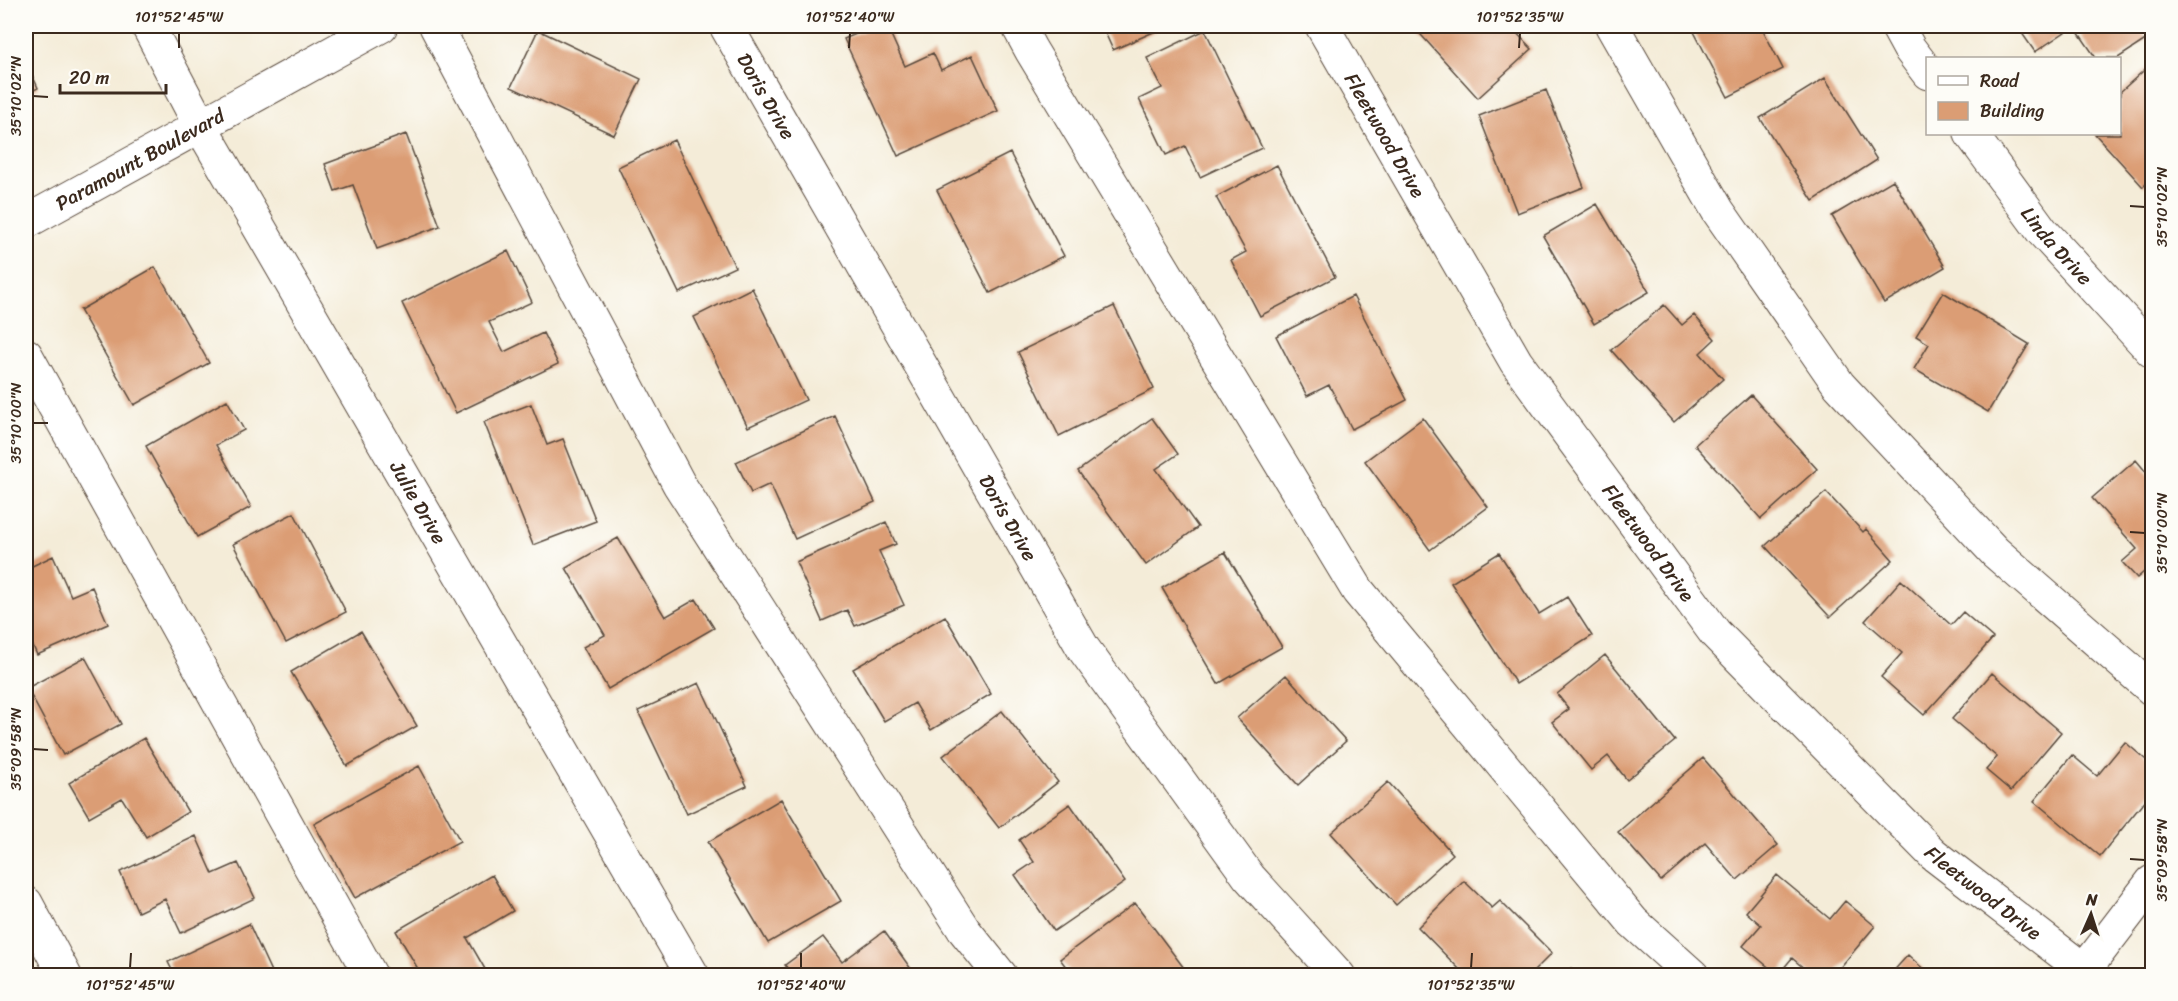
<svg xmlns="http://www.w3.org/2000/svg" width="2178" height="1001" viewBox="0 0 2178 1001" font-family="Sriracha,sans-serif">
	<style>
		.building { fill: #db9d74 }
		.lines { fill: none; stroke-linecap: round; stroke-linejoin: round }
		.minor-casing { stroke: #57473a; stroke-width: 35 }
		.major-casing { stroke: #57473a; stroke-width: 35 }
		.minor { stroke: #fff; stroke-width: 33 }
		.major { stroke: #fff; stroke-width: 33 }
		.ticks { fill: none; stroke: #3b2a1e; stroke-width: 2 }
		.labels { text-anchor: middle; stroke-width: 4.5; stroke-linejoin: round; paint-order: stroke }
		.street-label { font-size: 20px; fill: #3b2a1e; stroke: #fdfcf7 }
		.neatline { fill: none; stroke: #3b2a1e; stroke-width: 2 }
		.ticks-label { font-size: 15px; text-anchor: middle; fill: #3b2a1e }
	</style>
	<rect width="100%" height="100%" fill="#fdfcf7"/>
	<filter id="ink" filterUnits="userSpaceOnUse"><feTurbulence type="fractalNoise" baseFrequency=".0167" numOctaves="2"/><feDisplacementMap in="SourceGraphic" scale="12" xChannelSelector="R" yChannelSelector="G"/><feConvolveMatrix kernelMatrix="1 2 1 2 8 2 1 2 1" color-interpolation-filters="sRGB"/></filter>
	<filter id="wash" filterUnits="userSpaceOnUse"><feTurbulence type="fractalNoise" baseFrequency=".008" numOctaves="4" result="noise"/><feDisplacementMap in="SourceGraphic" scale="24" xChannelSelector="R" yChannelSelector="G"/><feGaussianBlur stdDeviation="1.35" result="paint"/><feColorMatrix in="noise" values="0 0 0 0 0 0 0 0 0 0 0 0 0 0 0 0 0 1.4 0 .05"/><feComposite in="paint" operator="in"/></filter>
	<g filter="url(#wash)">
		<rect width="100%" height="100%" fill="#f4ecd8"/>
		<g id="blocks">
			<!-- building -->
			<path class="building" d="M875 26H887L905 66 933 53 941 70 972 55 998 111 898 156 844 39Z
				M1102 26H1167L1113 50Z
				M1413 26H1510L1532 49 1478 98Z
				M1691 26H1761L1783 69 1728 97Z
				M2017 26H2138L2147 39 2118 58H2096L2074 26 2035 52Z
				M538 30 641 79 614 135 511 87Z
				M1205 30 1262 148 1200 177 1185 146 1166 155 1139 99 1162 88 1147 58Z
				M26 61 38 88 26 94Z
				M2152 63V178L2143 187 2095 134H2120V92Z
				M1825 78 1877 160 1813 201 1760 118Z
				M1546 90 1584 187 1517 213 1479 116Z
				M406 134 440 226 377 249 353 185 335 191 325 164Z
				M674 140 735 267 679 293 618 167Z
				M1010 153 1064 256 990 293 937 190Z
				M1277 165 1335 277 1260 316 1231 260 1246 252 1216 197Z
				M1893 180 1945 267 1884 303 1832 216Z
				M1597 204 1649 292 1594 324 1543 236Z
				M508 251 532 302 489 322 504 352 543 333 558 364 456 413 402 303Z
				M155 267 209 363 134 405 80 310Z
				M752 288 806 400 748 427 694 317Z
				M1943 292 2029 344 1988 412 1914 369 1929 344 1916 336Z
				M1353 296 1407 400 1352 429 1329 385 1307 396 1276 336Z
				M1664 305 1682 325 1694 315 1715 339 1700 353 1723 379 1674 422 1611 350Z
				M1114 306 1154 389 1059 436 1018 352Z
				M1751 395 1817 469 1761 519 1695 445Z
				M227 400 244 430 216 445 251 507 197 537 146 446Z
				M531 404 547 445 563 439 596 521 533 545 484 422Z
				M835 416 875 502 795 539 770 484 751 493 736 462Z
				M1152 418 1178 454 1156 469 1198 527 1146 565 1078 471Z
				M1423 418 1488 507 1430 550 1365 461Z
				M2136 460 2152 479V565L2137 578 2122 562 2137 549 2092 498Z
				M1826 492 1863 532 1866 529 1893 560 1830 617 1765 546Z
				M294 513 346 612 286 643 233 544Z
				M886 522 896 544 879 551 904 605 855 626 847 610 822 621 796 562Z
				M618 538 665 617 696 599 714 628 608 689 583 647 605 635 566 568Z
				M1225 552 1282 647 1218 684 1162 588Z
				M1499 553 1539 614 1567 597 1592 636 1516 684 1451 583Z
				M53 556 71 596 92 587 108 624 37 655 26 630V569Z
				M1901 580 1951 625 1963 612 1993 638 1924 715 1881 677 1902 653 1865 621Z
				M945 616 991 694 931 730 915 703 884 721 853 669Z
				M361 631 417 726 347 766 291 672Z
				M1605 655 1675 741 1627 780 1608 756 1591 770 1552 722 1569 709 1557 694Z
				M85 657 121 724 63 755 27 688Z
				M1992 673 2061 732 2011 791 1986 770 1997 757 1952 719Z
				M1286 675 1346 741 1298 785 1237 718Z
				M699 683 747 786 687 814 638 711Z
				M1002 711 1058 782 999 828 943 756Z
				M144 738 188 812 146 837 122 798 89 817 69 783Z
				M2125 742 2152 765V792L2100 856 2034 801 2072 755 2097 776Z
				M1703 758 1778 845 1737 880 1705 843 1661 881 1618 832Z
				M419 766 460 841 355 898 314 824Z
				M1388 782 1453 854 1396 905 1331 833Z
				M781 799 841 901 768 943 708 842Z
				M1070 804 1125 882 1054 931 1015 875 1034 862 1019 840Z
				M196 836 213 874 238 863 255 898 181 933 165 899 138 912 120 872Z
				M492 875 513 911 467 938 489 976H422L396 931Z
				M1777 875 1830 919 1845 901 1875 926 1833 976H1813L1792 958 1778 975 1743 946 1761 925 1746 912Z
				M1464 881 1492 908 1500 901 1552 953 1529 976H1466L1418 927Z
				M1135 903 1190 976H1073L1060 959Z
				M249 924 273 976H175L168 962Z
				M884 931 916 976H793L785 965 823 937 842 962Z
				M1908 955 1931 976H1889Z
				M1571 968 1579 976H1563Z"/>
		</g>
	</g>
	<g filter="url(#ink)">
		<use href="#blocks" fill-opacity="0" stroke="#57473a" stroke-width="1.5"/>
		<g class="lines">
			<!-- minor casing -->
			<g class="minor-casing">
				<g id="minor">
					<path id="s1" d="M148 26 201 127 693 976"/>
					<path d="M436 26 679 484 964 930 1001 976"/>
					<path id="s2" d="M726 26 1083 648 1249 877 1339 976"/>
					<path d="M1018 26 1031 50 1358 591 1633 922 1693 976"/>
					<path id="s3" d="M1322 26 1516 362 1715 633 1933 854 2084 970"/>
					<path d="M1612 26 1718 211 1839 385 1995 552 2152 689"/>
					<path d="M1897 26 1909 48 1928 73"/>
					<path id="s4" d="M1971 134 2042 231 2152 351"/>
					<path d="M26 355 371 976"/>
					<path d="M26 903 65 976"/>
					<path d="M2080 976 2152 882"/>
				</g>
			</g>
			<!-- major casing -->
			<g class="major-casing">
				<g id="major">
					<path id="s5" d="M26 222 381 26"/>
				</g>
			</g>
			<!-- minor -->
			<use href="#minor" class="minor"/>
			<!-- major -->
			<use href="#major" class="major"/>
		</g>
	</g>
	<!-- ticks -->
	<path class="ticks" d="M179 48V33M849 48 850 33M1519 48 1520 33M33 96 48 97M2130 206 2145 207M33 423H48M2130 532 2145 533M33 749 48 750M2130 859 2145 860M130 968 131 953M801 968V953M1471 968 1472 953"/>
	<g class="labels">
		<!-- street labels -->
		<g class="street-label">
			<text dy="7" stroke="none"><textPath href="#s2" startOffset="81">Doris Drive</textPath></text>
			<text dy="7" stroke="none"><textPath href="#s3" startOffset="126">Fleetwood Drive</textPath></text>
			<text dy="7" stroke="none"><textPath href="#s5" startOffset="130">Paramount Boulevard</textPath></text>
			<text dy="7" stroke="none"><textPath href="#s4" startOffset="141">Linda Drive</textPath></text>
			<text dy="7" stroke="none"><textPath href="#s1" startOffset="548">Julie Drive</textPath></text>
			<text dy="7" stroke="none"><textPath href="#s2" startOffset="567">Doris Drive</textPath></text>
			<text dy="7" stroke="none"><textPath href="#s3" startOffset="612">Fleetwood Drive</textPath></text>
			<text dy="7" stroke="none"><textPath href="#s3" startOffset="1098">Fleetwood Drive</textPath></text>
		</g>
	</g>
	<!-- margin -->
	<rect width="2178" height="1001" fill="none" stroke="#fdfcf7" stroke-width="66"/>
	<!-- legend -->
	<rect x="1926" y="57" width="195" height="78" fill="#fdfcf7" stroke="#afa8a0" stroke-width="1.5"/>
	<rect x="1938" y="76" width="30" height="9" fill="#ffffff" stroke="#afa8a0" stroke-width="1.5"/>
	<text x="1980" y="87" font-size="18" fill="#3b2a1e">Road</text>
	<rect x="1938" y="102" width="30" height="18" fill="#db9d74" stroke="#afa8a0" stroke-width="1.5"/>
	<text x="1980" y="117" font-size="18" fill="#3b2a1e">Building</text>
	<!-- north arrow -->
	<g transform="translate(2091 914) rotate(3)" stroke="#fdfcf7" stroke-width="4.5" paint-order="stroke">
	<path d="M0-4.5L10 22L0 15L-10 22Z" fill="#3b2a1e"/>
	<text y="-9" font-size="16" font-weight="bold" text-anchor="middle" fill="#3b2a1e">N</text>
	</g>
	<!-- scale -->
	<path d="M60 84v9h106v-9" fill="none" stroke="#3b2a1e" stroke-width="3"/>
	<text x="69" y="84" font-size="18" fill="#3b2a1e" stroke="#fdfcf7" stroke-width="4.5" paint-order="stroke">20 m</text>
	<rect x="33" y="33" width="2112" height="935" class="neatline"/>
	<g class="ticks-label">
		<text x="179" y="22">101°52'45"W</text>
		<text x="850" y="22">101°52'40"W</text>
		<text x="1520" y="22">101°52'35"W</text>
		<text transform="translate(16 96) rotate(-90)" y="5">35°10'02"N</text>
		<text transform="translate(2162 207) rotate(-90)" y="5">35°10'02"N</text>
		<text transform="translate(16 423) rotate(-90)" y="5">35°10'00"N</text>
		<text transform="translate(2162 533) rotate(-90)" y="5">35°10'00"N</text>
		<text transform="translate(16 749) rotate(-90)" y="5">35°09'58"N</text>
		<text transform="translate(2162 860) rotate(-90)" y="5">35°09'58"N</text>
		<text x="130" y="990">101°52'45"W</text>
		<text x="801" y="990">101°52'40"W</text>
		<text x="1471" y="990">101°52'35"W</text>
	</g>
</svg>
